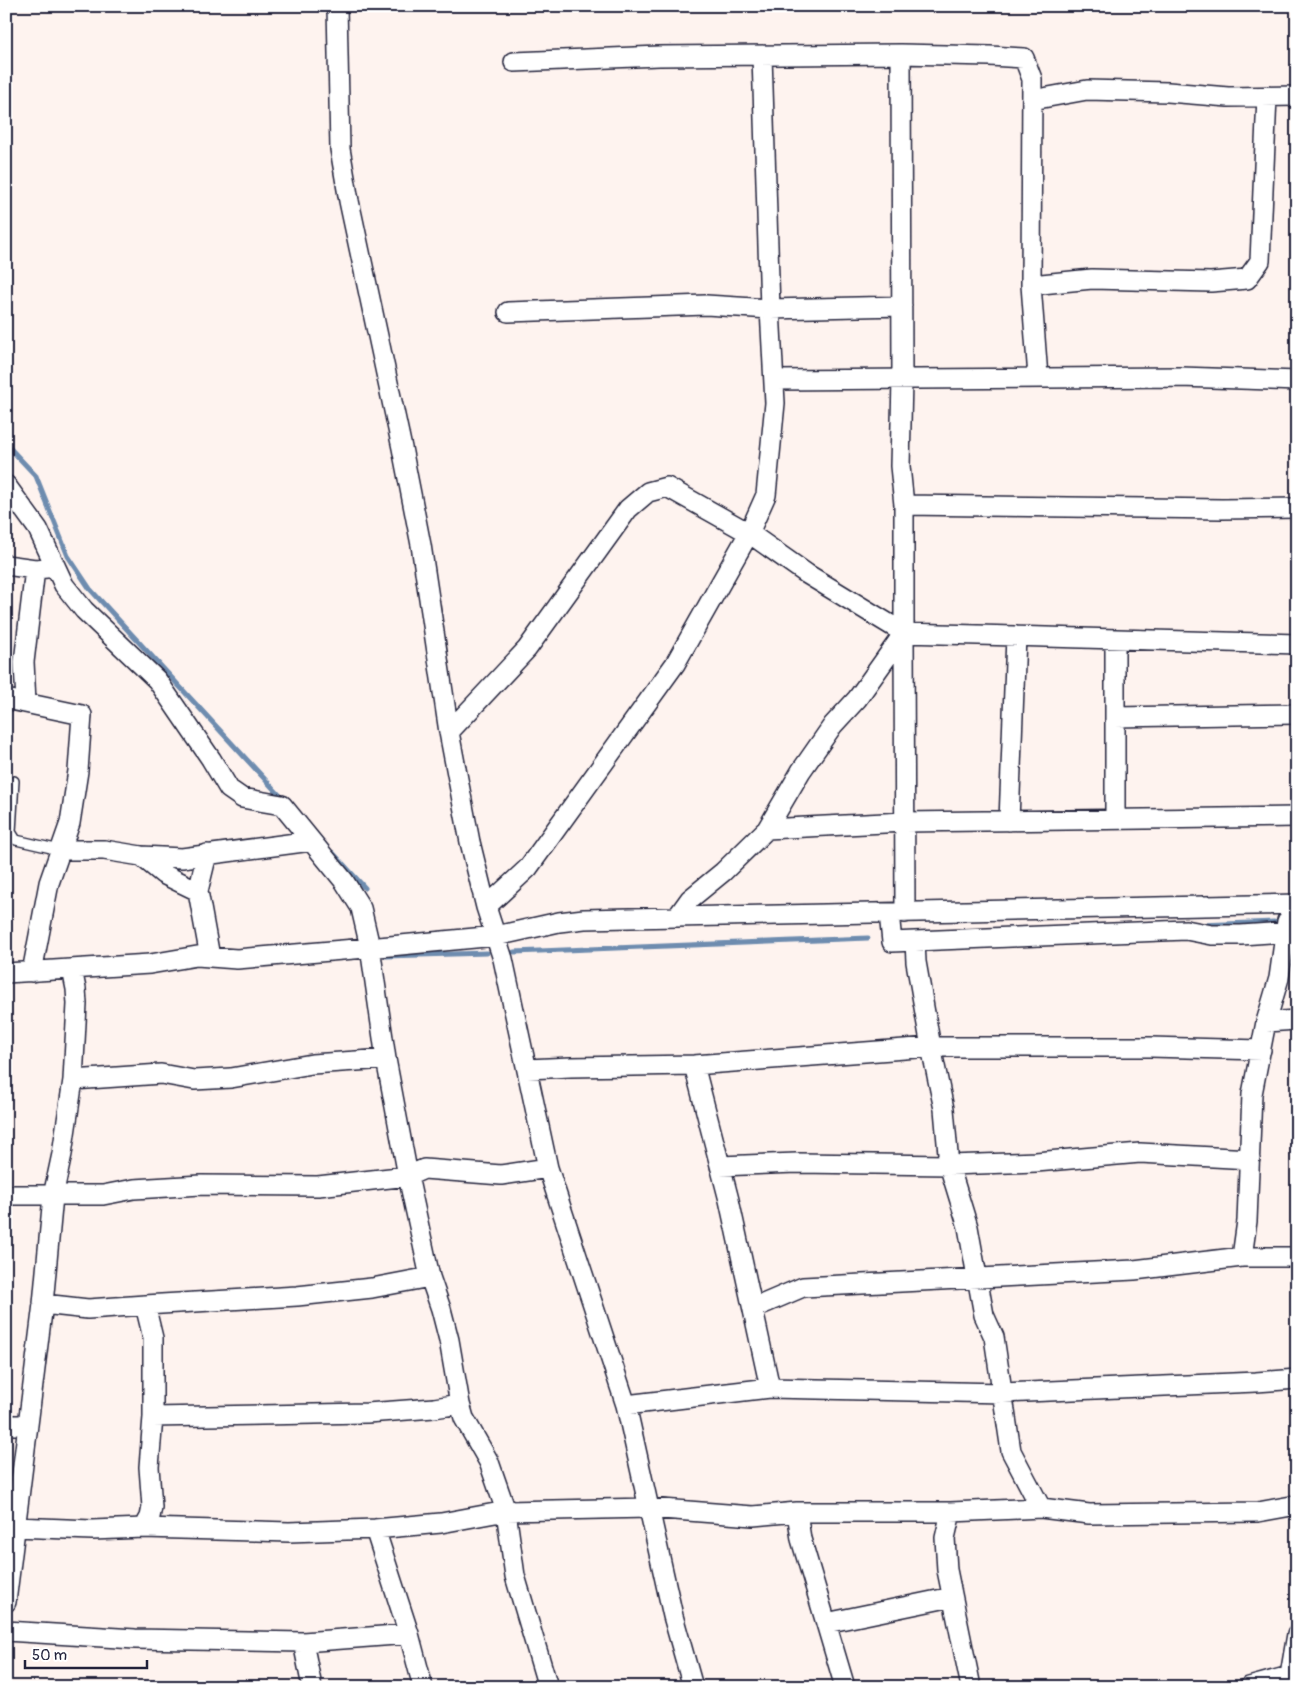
<svg xmlns="http://www.w3.org/2000/svg" width="1303" height="1693" viewBox="0 0 1303 1693" font-family="Pangolin,sans-serif">
	<style>
		.lines { fill: none; stroke-linecap: round; stroke-linejoin: round }
		.stream { stroke: #6e8caf; stroke-width: 5 }
		.lane-casing { stroke: #22223b; stroke-width: 12 }
		.street-casing { stroke: #22223b; stroke-width: 22 }
		.lane { stroke: #fff; stroke-width: 9 }
		.street { stroke: #fff; stroke-width: 19 }
	</style>
	<rect width="100%" height="100%" fill="#fef3ef"/>
	<filter id="ink" filterUnits="userSpaceOnUse"><feTurbulence type="fractalNoise" baseFrequency=".02" numOctaves="2"/><feDisplacementMap in="SourceGraphic" scale="10" xChannelSelector="R" yChannelSelector="G"/><feConvolveMatrix kernelMatrix="1 2 1 2 8 2 1 2 1" color-interpolation-filters="sRGB"/></filter>
	<g filter="url(#ink)">
		<g class="lines">
			<!-- stream -->
			<path class="stream" d="M6 444 36 476 68 556 90 589 283 799
				M333 853 365 888
				M1201 925 1274 922
				M514 952 868 938
				M386 956 487 953"/>
			<!-- lane casing -->
			<g class="lane-casing">
				<path id="lane" d="M14 781 11 832 16 840 60 850"/>
			</g>
			<!-- street casing -->
			<g class="street-casing">
				<path id="street" d="M337 6 340 149 349 201 402 448 421 545 449 732 470 842 486 907 503 959 548 1168 626 1405 673 1616 693 1687
					M901 54 902 380 900 466 904 505
					M762 56 770 309 902 306
					M514 62 659 56 901 54 990 56 1024 58 1032 79 1031 285 1038 377
					M1032 100 1087 90 1168 92 1228 97 1297 96
					M1031 285 1092 279 1211 282 1247 279 1260 261 1267 96
					M775 380 1181 377 1297 381
					M6 485 38 529 64 585 84 610 157 680 211 759 229 789 242 798 282 805 344 881 361 908 370 947 386 1059 408 1176 430 1277 441 1309 449 1340 460 1404 464 1418 489 1462 506 1511 515 1576 548 1687
					M6 565 35 569 47 568
					M904 633 905 913
					M6 699 82 715 78 771 70 823 49 883 32 972
					M26 703 24 662 35 569
					M1115 717 1297 714
					M449 732 527 649 628 509 648 492 667 487 749 533 807 574 904 633 1297 644
					M1115 819V639
					M1009 821 1016 636
					M767 829 904 822 1297 817
					M60 850H104L141 856 182 858 311 841
					M207 854 198 891 210 957
					M141 856 163 874 198 891
					M486 907 528 868 675 664 749 533 766 495 775 403 770 309 706 305 508 312
					M889 913 892 942 915 941 916 962 931 1047 944 1109 949 1165 968 1227 984 1315 994 1337 1011 1451 1041 1508
					M677 917 690 899 723 872 767 829 801 771 833 725 857 699 904 633V505L1222 509 1297 508
					M915 941 1186 930 1212 935H1241L1286 932
					M6 973 150 964 197 956 237 959 390 946 496 936 559 922 584 919 1297 904
					M1266 1022 1297 1020
					M694 1065 729 1200 770 1388
					M527 1069 571 1067 694 1065 931 1047H1150L1261 1050
					M73 1080 161 1074 194 1080 231 1078 312 1064 386 1059
					M720 1166 797 1163 949 1165 1036 1162 1140 1153 1250 1159
					M6 1195H103L134 1189 201 1185 318 1186 408 1176 424 1169 501 1175 548 1168
					M1242 1257 1247 1221 1252 1094 1266 1022 1279 978 1287 921
					M43 1304 88 1309 145 1305 153 1338V1417L149 1467 152 1507 150 1517 144 1528
					M145 1305 297 1296 372 1288 430 1277
					M754 1308 803 1287 1134 1270 1242 1257H1297
					M626 1405 770 1388 1003 1393 1256 1382 1297 1379
					M153 1417 367 1413 434 1408 460 1404
					M6 1425H28
					M797 1512H951L1041 1508 1089 1514 1258 1512 1297 1505
					M951 1512 945 1538 947 1570 971 1687
					M15 1527 92 1530 144 1528 289 1532 375 1529 441 1523 506 1511 649 1508 753 1516 797 1512 801 1539 845 1687
					M375 1529 409 1634 423 1687
					M6 1602 43 1304 53 1196 62 1154 73 1080 77 1004 76 989 72 969
					M826 1623 952 1597
					M6 1631 135 1639 303 1642 312 1687
					M303 1642 409 1634
					M1249 1687 1289 1676
					M1288 1687 1297 1634"/>
			</g>
			<!-- lane -->
			<use href="#lane" class="lane"/>
			<!-- street -->
			<use href="#street" class="street"/>
		</g>
	</g>
	<!-- margin -->
	<rect width="1303" height="1693" fill="none" stroke="#fff" stroke-width="25"/>
	<rect x="12" y="12" width="1278" height="1668" fill="none" stroke="#22223b" stroke-width="2" filter="url(#ink)"/>
	<!-- scale -->
	<path d="M25 1660v8h122v-8" fill="none" stroke="#22223b" stroke-width="2.5"/>
	<text x="32" y="1660" font-size="15" fill="#22223b" stroke="#ffffff" stroke-width="4" paint-order="stroke">50 m</text>
</svg>
